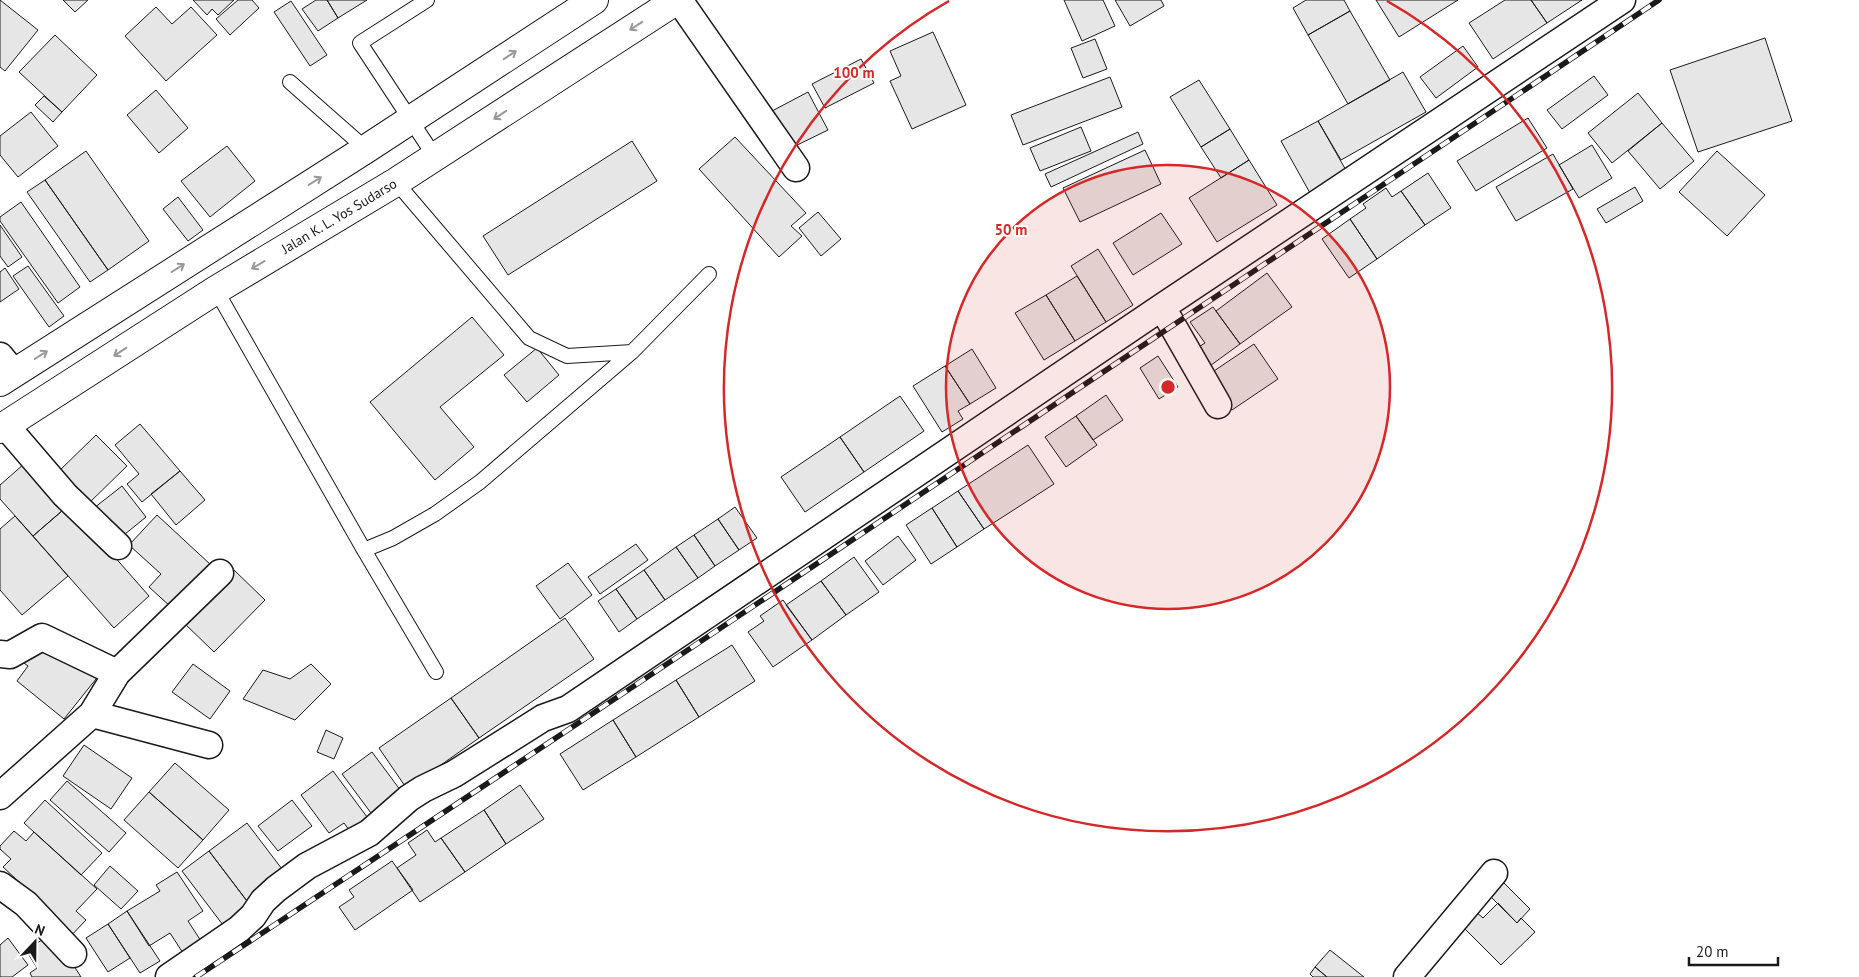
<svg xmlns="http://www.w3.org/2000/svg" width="1859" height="977" viewBox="0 0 1859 977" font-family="'PT Sans',sans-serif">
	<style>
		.building { fill: #e6e6e6; stroke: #1a1a1a }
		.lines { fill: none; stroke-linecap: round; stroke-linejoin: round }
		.service-casing { stroke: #1a1a1a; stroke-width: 16 }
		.minor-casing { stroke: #1a1a1a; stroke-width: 29 }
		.trunk-casing { stroke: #1a1a1a; stroke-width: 30 }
		.service { stroke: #fff; stroke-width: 14 }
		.minor { stroke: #fff; stroke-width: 26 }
		.trunk { stroke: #fff; stroke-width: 28 }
		.rail-casing { stroke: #1a1a1a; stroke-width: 5.5 }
		.rail { stroke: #fff; stroke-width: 4; stroke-dasharray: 11; stroke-linecap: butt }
		.oneway { stroke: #989898 }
		.ring { fill: none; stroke: #d62828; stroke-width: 2.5 }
		.labels { text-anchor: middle; stroke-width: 4; stroke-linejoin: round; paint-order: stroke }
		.street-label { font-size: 14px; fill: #1a1a1a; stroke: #fff }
		.centre { fill: #d62828; stroke: #fff; stroke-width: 2.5 }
		.ring-label { font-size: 15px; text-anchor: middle; font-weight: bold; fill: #d62828; stroke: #fff; stroke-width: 4; stroke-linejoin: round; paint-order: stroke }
	</style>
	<rect width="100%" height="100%" fill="#fff"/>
	<!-- building -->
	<path class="building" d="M0 0 38 30 5 71 0 67Z
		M63 0H88L75 12Z
		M193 0H234L218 15 212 9 207 15Z
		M238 0H252L259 8 230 35 216 19Z
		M316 0H327L338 18 318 31 302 9Z
		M327 0H367L338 18Z
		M1064 0H1103L1115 26 1082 41Z
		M1115 0H1161L1164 6 1130 26Z
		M1306 0H1344L1350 11 1308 35 1293 8Z
		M1376 0H1458L1399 37Z
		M1505 0H1531L1547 23 1493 59 1469 23Z
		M1531 0H1582L1547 23Z
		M291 1 327 55 310 66 274 12Z
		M156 7 172 24 191 7 217 35 166 81 125 36Z
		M1350 11 1390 80 1348 104 1308 35Z
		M933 32 966 105 912 129 890 81 901 76 890 51Z
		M55 35 97 75 62 112 19 72Z
		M1765 38 1792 121 1698 152 1670 70Z
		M1095 39 1107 69 1083 78 1071 48Z
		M1463 46 1478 67 1436 98 1420 77Z
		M861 59 874 83 825 108 812 84Z
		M1403 72 1426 112 1341 160 1318 121Z
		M1594 76 1608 95 1562 129 1547 110Z
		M1110 77 1122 107 1023 145 1011 115Z
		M1199 80 1230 129 1201 147 1170 97Z
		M156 90 188 128 159 153 127 115Z
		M808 92 828 130 791 148 772 111Z
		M1638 93 1662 123 1612 163 1588 133Z
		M44 96 62 112 53 122 35 105Z
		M31 112 58 146 18 177 0 155V136Z
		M1528 118 1547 148 1476 191 1457 161Z
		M1318 121 1347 172 1310 193 1281 141Z
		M1662 123 1694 161 1660 189 1628 151Z
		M1081 127 1091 151 1040 171 1030 148Z
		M1230 129 1249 160 1221 178 1201 147Z
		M1138 132 1143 144 1051 187 1045 174Z
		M735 137 806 213 791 226 802 236 779 257 699 169Z
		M632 141 657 181 508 275 483 236Z
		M1592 145 1612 178 1579 198 1559 165Z
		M227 146 255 181 210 217 181 181Z
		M1145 150 1161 184 1080 222 1063 188Z
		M86 151 149 241 108 270 45 180Z
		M1717 151 1765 195 1727 236 1679 192Z
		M1553 154 1573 189 1516 221 1496 187Z
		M1249 160 1277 205 1217 242 1189 198Z
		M1428 173 1451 208 1425 225 1401 191Z
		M45 180 108 270 90 282 27 192Z
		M1635 187 1643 201 1606 223 1597 209Z
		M1386 188 1392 197 1401 191 1425 225 1377 259 1350 219 1366 208 1363 204Z
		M178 197 203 230 188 241 163 209Z
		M21 202 80 287 58 303 0 221V217Z
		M818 212 841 239 821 256 799 228Z
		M1161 213 1182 244 1133 275 1113 243Z
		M1350 219 1377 259 1349 278 1322 239Z
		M0 225 22 257 8 267 0 256Z
		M1098 249 1133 305 1106 322 1071 266Z
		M28 266 64 316 49 327 13 276Z
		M5 268 19 289 0 302V272Z
		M1267 273 1292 307 1240 344 1216 311Z
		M1077 276 1106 322 1075 341 1046 295Z
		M1046 295 1075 341 1044 360 1015 313Z
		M1213 307 1240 344 1207 368 1194 350 1205 343 1190 322Z
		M472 317 504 355 440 407 474 447 435 480 370 402Z
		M1254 344 1278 379 1232 410 1208 375Z
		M537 348 559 375 527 402 504 375Z
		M972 349 996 388 970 404 945 366Z
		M1158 356 1178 387 1159 399 1140 368Z
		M945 366 970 404 958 411 963 419 942 432 913 386Z
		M1106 395 1123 420 1093 440 1076 416Z
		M900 396 924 431 864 472 840 437Z
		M1076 416 1097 445 1066 467 1045 437Z
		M140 424 180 471 142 502 127 484 139 474 115 445Z
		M96 435 127 466 87 505 56 474Z
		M840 437 864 472 805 512 781 477Z
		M1028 445 1054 484 984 529 958 491Z
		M24 464 64 509 33 536 0 499V485Z
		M180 471 205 500 176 525 151 494Z
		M122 486 146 517 119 539 94 508Z
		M958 491 984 529 957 547 932 508Z
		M69 505 149 596 114 628 33 536Z
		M735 507 757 538 739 550 718 519Z
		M932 508 957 547 931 564 906 525Z
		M157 515 211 565 171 607 149 587 161 574 129 545Z
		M15 516 68 576 22 615 0 590V529Z
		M718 519 739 550 715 566 694 535Z
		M694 535 715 566 698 578 676 547Z
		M898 536 916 560 883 585 865 561Z
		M636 544 648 560 600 594 588 577Z
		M676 547 698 578 665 600 644 570Z
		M854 557 879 592 846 615 821 581Z
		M568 563 592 595 560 619 536 586Z
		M234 570 265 600 214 652 183 622Z
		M644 570 665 600 637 619 616 589Z
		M821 581 846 615 812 640 786 605Z
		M616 589 637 619 619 632 598 601Z
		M783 600 812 640 773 667 748 632 764 621 760 616Z
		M565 618 594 659 479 738 451 698Z
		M42 641 75 668 82 659 100 674 64 719 17 681 28 666 24 663Z
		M732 645 755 681 699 717 676 680Z
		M193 664 230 691 210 719 172 692Z
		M311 664 331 684 295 720 243 699 263 670 290 679Z
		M676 680 699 717 636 757 613 720Z
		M451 698 479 738 407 789 379 748Z
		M613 720 636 757 583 790 560 754Z
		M326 730 343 738 334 759 317 752Z
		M84 745 132 778 111 809 63 776Z
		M372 752 401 791 371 813 342 774Z
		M175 763 229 810 203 840 149 792Z
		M333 771 370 821 352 834 344 823 329 833 301 795Z
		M67 781 126 833 109 852 50 800Z
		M520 785 544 819 506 844 484 810Z
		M149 792 203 840 178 868 124 820Z
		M45 800 102 853 81 875 24 823Z
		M292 800 312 826 278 851 258 826Z
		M484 810 506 844 465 872 441 838Z
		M247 823 285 873 247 901 209 851Z
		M427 830 435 842 441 838 465 872 420 902 397 868 416 855 408 843Z
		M14 831 26 841 34 832 97 889 76 911 86 920 69 938 30 892 3 867 11 859 0 849V846Z
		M209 851 253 909 226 929 182 871Z
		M392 861 413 890 355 930 339 907 354 897 349 890Z
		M110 866 138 891 121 909 94 885Z
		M177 872 203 911 188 921 201 941 183 953 170 933 149 946 127 911 160 891 156 885Z
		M1499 878 1530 909 1517 923 1485 891Z
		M1498 903 1517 923 1521 918 1535 932 1501 965 1461 925 1475 911 1483 918Z
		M127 911 160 961 140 973 108 924Z
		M108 924 130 958 108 972 86 938Z
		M53 933 81 977H32L30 973 37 968 26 950Z
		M8 938 28 965 12 977H0V945Z
		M1330 950 1364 977H1327L1315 967Z
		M1315 967 1327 977H1313L1310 974Z"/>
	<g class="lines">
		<!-- service casing -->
		<g class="service-casing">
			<path id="service" d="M427 0 360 43 435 157
				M290 82 366 149
				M396 182 529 338 567 356 632 352
				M216 290 364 550 393 538 435 514 480 482 632 352 709 274
				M364 550 436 672"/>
		</g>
		<!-- minor casing -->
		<g class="minor-casing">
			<path id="minor" d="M679 0 796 168
				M1162 307 1218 405
				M0 356 14 373
				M5 425 65 495 118 546
				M0 654 10 655 42 637 117 673
				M92 714 209 745
				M0 796 92 714 117 673 220 573
				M0 885 26 904 73 954
				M169 977 239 929 253 916 263 901 276 889 307 866 369 833 409 798 423 789 454 774 543 718 568 709 1162 307 1622 0
				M1407 977 1494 873"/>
		</g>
		<!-- trunk casing -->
		<g class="trunk-casing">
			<path id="trunk" d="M0 382 366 149 594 0
				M0 429 216 290 396 182 677 0"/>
		</g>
		<!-- service -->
		<use href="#service" class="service"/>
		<!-- minor -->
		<use href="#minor" class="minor"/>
		<!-- trunk -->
		<use href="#trunk" class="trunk"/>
		<!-- rail casing -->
		<g class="rail-casing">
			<path id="rail" d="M196 977 628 690 1659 0"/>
		</g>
		<!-- rail -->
		<use href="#rail" class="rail"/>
	</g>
	<!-- one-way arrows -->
	<defs><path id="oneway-shaft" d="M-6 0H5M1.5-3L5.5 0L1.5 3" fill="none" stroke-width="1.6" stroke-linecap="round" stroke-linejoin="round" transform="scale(1.25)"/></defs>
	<g class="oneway">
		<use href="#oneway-shaft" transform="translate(636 26) rotate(147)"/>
		<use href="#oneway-shaft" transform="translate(510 55) rotate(-33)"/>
		<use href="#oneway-shaft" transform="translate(500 115) rotate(147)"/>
		<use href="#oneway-shaft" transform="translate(315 181) rotate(-32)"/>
		<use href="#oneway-shaft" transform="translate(258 265) rotate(149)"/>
		<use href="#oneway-shaft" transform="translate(178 268) rotate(-32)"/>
		<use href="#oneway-shaft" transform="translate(120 352) rotate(147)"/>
		<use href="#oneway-shaft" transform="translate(41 355) rotate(-32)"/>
	</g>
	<!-- distance rings -->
	<circle cx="1168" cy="387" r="222" fill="#d62828" fill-opacity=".12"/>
	<g class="ring">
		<circle cx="1168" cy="387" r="222"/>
		<path d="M1387 1A444 444 0 1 1 949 1"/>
	</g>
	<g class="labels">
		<!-- street labels -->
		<g class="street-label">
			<text transform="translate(339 216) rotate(-31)" y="5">Jalan K. L. Yos Sudarso</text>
		</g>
	</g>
	<circle cx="1168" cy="387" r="8" class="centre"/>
	<g class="ring-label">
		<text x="854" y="78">100 m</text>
		<text x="1011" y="235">50 m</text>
	</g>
	<!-- north arrow -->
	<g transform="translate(35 942) rotate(22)" stroke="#ffffff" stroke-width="4" paint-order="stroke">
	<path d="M0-4L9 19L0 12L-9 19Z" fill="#1a1a1a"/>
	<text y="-8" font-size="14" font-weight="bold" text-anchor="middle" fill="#1a1a1a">N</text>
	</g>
	<!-- scale -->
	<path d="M1689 957v8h89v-8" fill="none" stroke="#1a1a1a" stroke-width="2.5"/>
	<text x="1696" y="957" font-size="15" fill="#1a1a1a" stroke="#ffffff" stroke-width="4" paint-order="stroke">20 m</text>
</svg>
